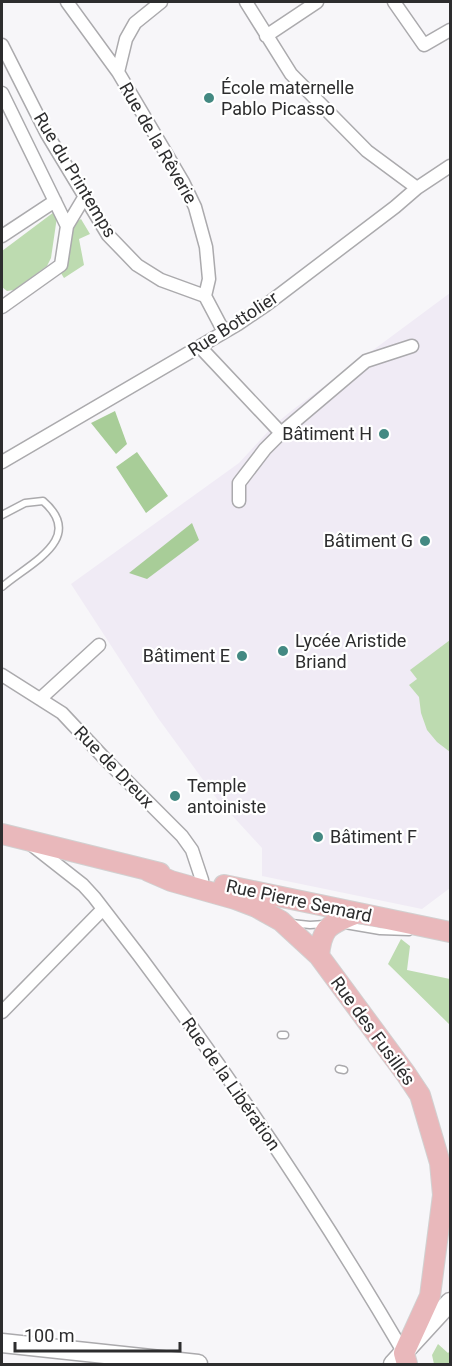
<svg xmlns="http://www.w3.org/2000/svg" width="452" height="1366" viewBox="0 0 452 1366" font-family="Roboto,sans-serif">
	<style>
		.built { fill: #f0ebf5 }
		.green { fill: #bddbb0 }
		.forest { fill: #a8cd98 }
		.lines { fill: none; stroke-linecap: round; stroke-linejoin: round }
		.service-casing { stroke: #abaaad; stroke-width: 9 }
		.minor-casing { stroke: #abaaad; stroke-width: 15 }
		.secondary-casing { stroke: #abaaad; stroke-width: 21 }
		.primary-casing { stroke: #d1d1d1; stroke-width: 22 }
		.service { stroke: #fff; stroke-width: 6 }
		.minor { stroke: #fff; stroke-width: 12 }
		.secondary { stroke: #fff; stroke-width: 18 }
		.primary { stroke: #e9b8bb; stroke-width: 20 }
		.poi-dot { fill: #438982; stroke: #fff; stroke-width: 2 }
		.labels { text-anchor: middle; stroke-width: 4.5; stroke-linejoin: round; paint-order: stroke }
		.poi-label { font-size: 18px; fill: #2d2d2e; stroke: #fff; text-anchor: start }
		.street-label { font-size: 18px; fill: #2d2d2e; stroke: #fff }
	</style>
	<rect width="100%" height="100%" fill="#f7f6f9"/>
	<!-- built -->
	<path class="built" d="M450 293V888L422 909 262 876V848L217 799 158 718 71 584 239 463 274 425 295 408Z"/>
	<!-- green -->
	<path class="green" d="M54 212 57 217 51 258 47 266 14 290 7 291 2 287V251Z
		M81 219 90 234 79 239 84 265 64 278 59 270 69 227Z
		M450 640V752L437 742 427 730 421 713 419 697 409 685 417 679 410 670Z
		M401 939 410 946 407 970 450 979V1025L388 964Z
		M438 1344 448 1353 450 1351V1364H434L432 1355Z"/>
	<!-- forest -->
	<path class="forest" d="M115 411 127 444 116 454 91 423Z
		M137 452 168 496 146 513 116 467Z
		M192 523 199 540 147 579 129 573Z"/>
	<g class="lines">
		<!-- service casing -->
		<g class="service-casing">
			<path id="service" d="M2 515 25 503 43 501C87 539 28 564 2 587
				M291 923 310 925 325 924
				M345 925 380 931 409 932
				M281 1035H285
				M339 1069 344 1070"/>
		</g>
		<!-- minor casing -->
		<g class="minor-casing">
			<path id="minor" d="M67 2 118 72 183 182 195 207 206 247 209 279 205 296 224 332
				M246 2 291 74 367 151 417 188
				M394 2 424 45 450 30
				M266 36 317 2
				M2 45 47 134 108 235 137 265 161 280 205 296
				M118 72 126 39 135 23 161 2
				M2 93 67 226
				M2 236 55 201
				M2 307 61 265 67 226 85 196
				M200 347 281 433 366 361 412 346
				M2 462 238 324 266 305 395 207 417 188 450 166
				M239 501V483L265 449 281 433
				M2 675 62 713 106 760 182 836 192 850 202 880
				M40 699 99 645
				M32 845 83 885 94 897C207 1041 311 1194 404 1353
				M2 1012 103 909"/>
		</g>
		<!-- secondary casing -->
		<g class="secondary-casing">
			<path id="secondary" d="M2 1343 198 1364
				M393 1364 450 1302"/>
		</g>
		<!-- primary casing -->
		<g class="primary-casing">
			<path id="primary" d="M2 834 160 873
				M148 871 171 881 235 899 256 907 281 921 319 956 406 1074 420 1095 440 1163 443 1195 430 1296 404 1353 407 1364
				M224 885 450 932
				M319 956C322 925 330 925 357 913"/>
		</g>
		<!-- service -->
		<use href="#service" class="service"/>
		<!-- minor -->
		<use href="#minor" class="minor"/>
		<!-- secondary -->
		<use href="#secondary" class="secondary"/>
		<!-- primary -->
		<use href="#primary" class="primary"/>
	</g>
	<!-- markers -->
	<g class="poi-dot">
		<circle cx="209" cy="98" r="6"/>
		<circle cx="384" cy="434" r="6"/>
		<circle cx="425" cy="541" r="6"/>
		<circle cx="283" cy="651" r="6"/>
		<circle cx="242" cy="656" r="6"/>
		<circle cx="175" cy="796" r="6"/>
		<circle cx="318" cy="837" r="6"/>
	</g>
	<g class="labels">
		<!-- poi labels -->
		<g class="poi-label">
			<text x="221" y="94">École maternelle<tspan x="221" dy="21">Pablo Picasso</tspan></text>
			<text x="372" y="440" text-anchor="end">Bâtiment H</text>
			<text x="413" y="547" text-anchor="end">Bâtiment G</text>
			<text x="295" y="647">Lycée Aristide<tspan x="295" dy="21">Briand</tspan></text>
			<text x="230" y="662" text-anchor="end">Bâtiment E</text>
			<text x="187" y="792">Temple<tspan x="187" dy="21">antoiniste</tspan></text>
			<text x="330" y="843">Bâtiment F</text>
		</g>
		<!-- street labels -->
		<g class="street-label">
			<text transform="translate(158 143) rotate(60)" y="6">Rue de la Rêverie</text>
			<text transform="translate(75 175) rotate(59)" y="6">Rue du Printemps</text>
			<text transform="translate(233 324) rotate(-33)" y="6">Rue Bottolier</text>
			<text transform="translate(114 767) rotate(46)" y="6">Rue de Dreux</text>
			<text transform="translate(299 901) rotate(12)" y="6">Rue Pierre Semard</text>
			<text transform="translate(373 1031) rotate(54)" y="6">Rue des Fusillés</text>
			<text transform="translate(231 1084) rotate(55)" y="6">Rue de la Libération</text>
		</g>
	</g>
	<!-- border -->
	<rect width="452" height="1366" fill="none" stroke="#2d2d2e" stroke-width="6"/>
	<!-- scale -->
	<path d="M15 1342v9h165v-9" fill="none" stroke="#2d2d2e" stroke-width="3"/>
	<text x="24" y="1342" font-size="18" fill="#2d2d2e" stroke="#ffffff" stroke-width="4.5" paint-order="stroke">100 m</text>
</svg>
